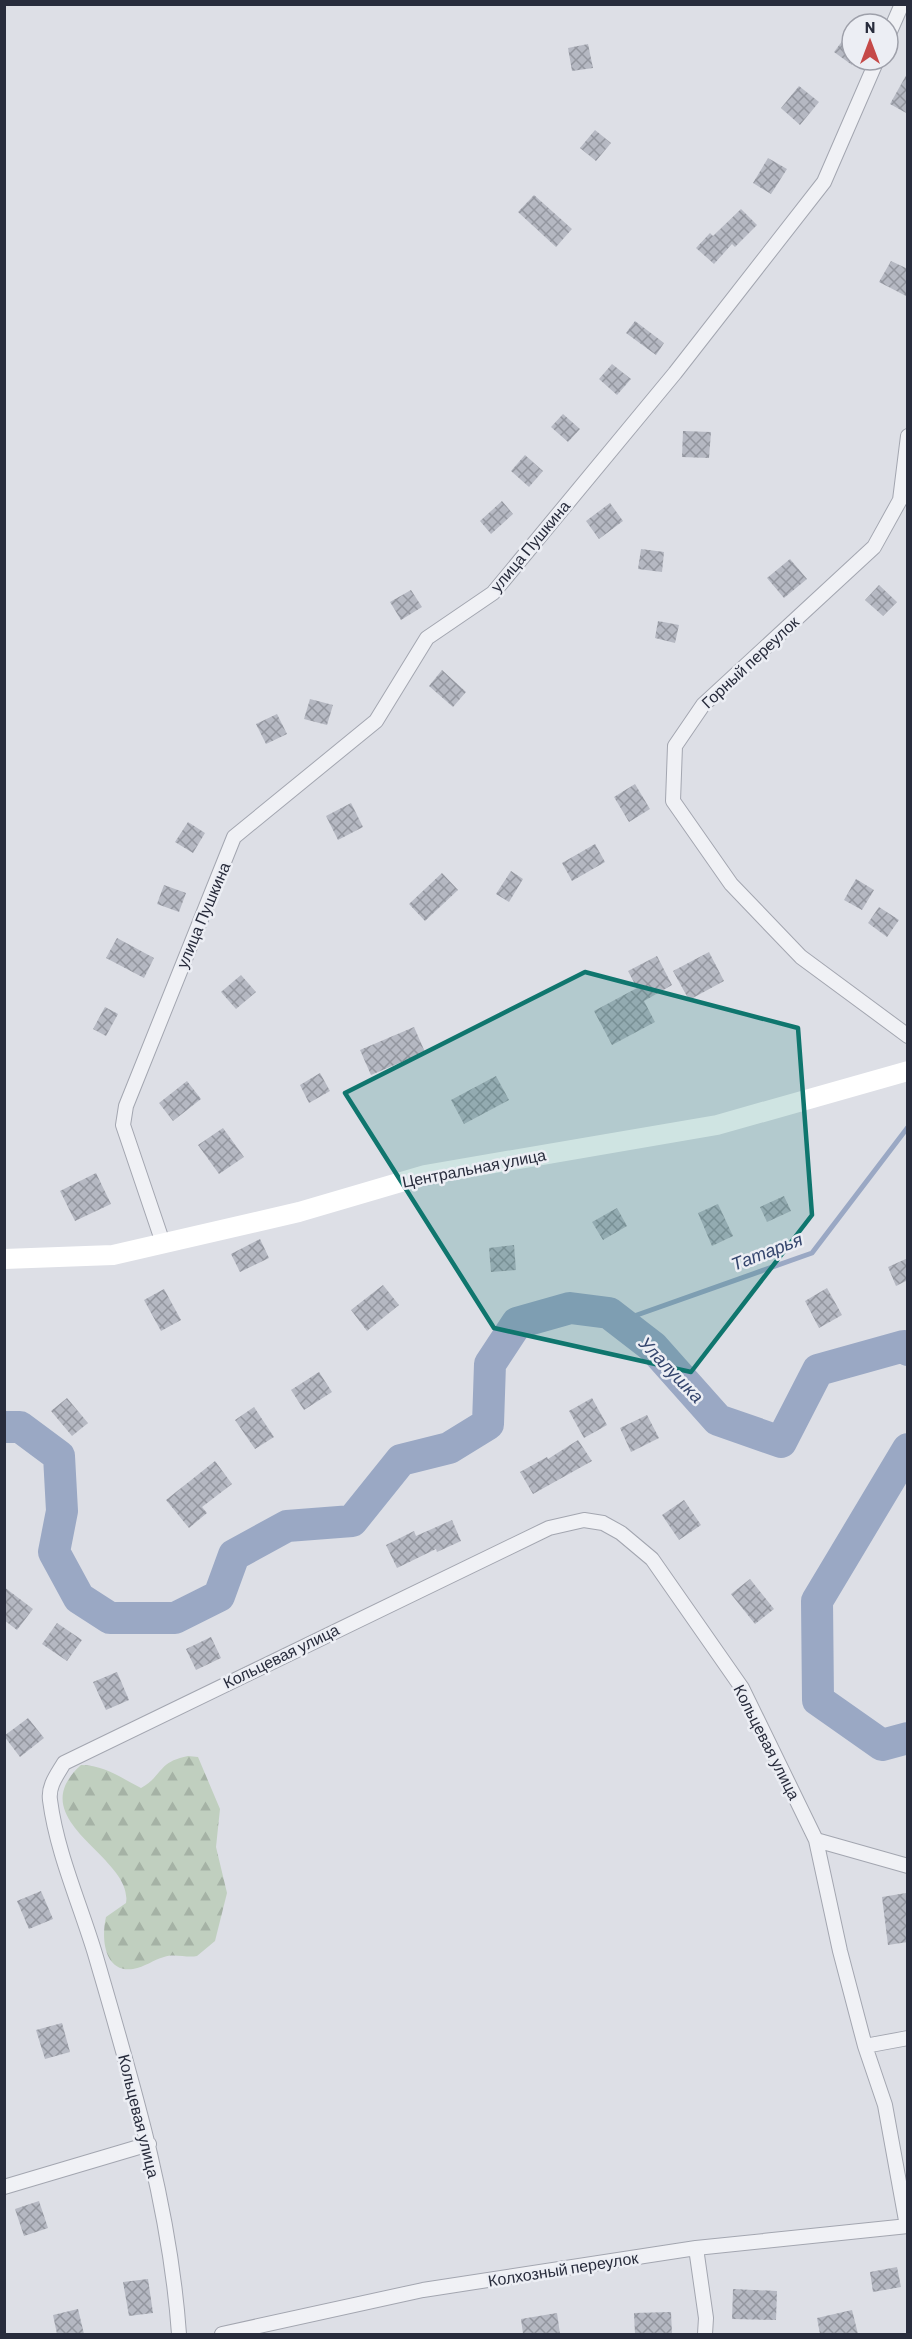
<svg xmlns="http://www.w3.org/2000/svg" width="912" height="2339" viewBox="0 0 912 2339" font-family="Barlow,sans-serif">
	<style>
		.forest { fill: url(#forest-firs) }
		.lines { fill: none; stroke-linecap: round; stroke-linejoin: round }
		.stream { stroke: #9aa8c4; stroke-width: 5 }
		.river { stroke: #9aa8c4; stroke-width: 32 }
		.building { fill: url(#building-cross-hatch) }
		.street-casing { stroke: #a3a6b0; stroke-width: 16 }
		.street { stroke: #f0f1f5; stroke-width: 14 }
		.secondary { stroke: #fff; stroke-width: 20 }
		.marked { fill: #0f766e; fill-opacity: 0.2; stroke: #0f766e; stroke-width: 4.5; stroke-linejoin: round }
		.labels { text-anchor: middle; stroke-width: 5; stroke-linejoin: round; paint-order: stroke }
		.street-label { font-size: 16px; fill: #282c3c; stroke: #eceef4 }
		.water-label { font-size: 18px; font-style: italic; fill: #34456d; stroke: #eceef4 }
	</style>
	<defs>
		<pattern id="forest-firs" width="22" height="20" patternUnits="userSpaceOnUse" patternTransform="scale(1.5)"><rect width="22" height="20" fill="#c0cfbf"/><path d="M5 1l3.5 6h-7zM16 11l3.5 6h-7z" fill="#a5b2a5"/></pattern>
		<pattern id="building-cross-hatch" width="8" height="8" patternUnits="userSpaceOnUse" patternTransform="scale(1.5)"><rect width="8" height="8" fill="#b5b8c2"/><path d="M0 0l8 8M0 8l8-8" fill="none" stroke="#93969f"/></pattern>
	</defs>
	<rect width="100%" height="100%" fill="#dddfe6"/>
	<!-- forest -->
	<path class="forest" d="M188 1756 198 1757 220 1809 216 1847 227 1893 215 1941 197 1956C186 1958 174 1953 164 1957 153 1960 145 1967 133 1969 104 1973 101 1938 106 1917L126 1903C134 1856 19 1821 81 1765 104 1765 121 1778 141 1788 163 1776 157 1762 188 1756Z"/>
	<g class="lines">
		<!-- stream -->
		<path class="stream" d="M620 1321 812 1253 908 1127"/>
		<!-- river -->
		<path class="river" d="M4 1427H20L59 1456 62 1511 54 1552 79 1598 110 1618H175L219 1596 234 1555 287 1526 352 1521 401 1460 449 1448 488 1424 490 1364 517 1323 570 1308 609 1313 653 1347 718 1420 781 1442 818 1370 904 1346 908 1350
			M908 1449 817 1601 818 1700 882 1745 908 1738"/>
	</g>
	<!-- building -->
	<path class="building" d="M852 28V65L834 52Z
		M588 44 593 68 572 71 568 48Z
		M908 72V114L890 104Z
		M799 86 819 102 800 125 781 108Z
		M595 130 611 143 596 161 580 148Z
		M768 158 787 169 771 194 753 183Z
		M534 195 572 229 556 247 518 212Z
		M741 209 757 225 735 247 732 244 714 264 696 248 710 233 713 236Z
		M891 261 908 269V297L879 282Z
		M635 321 664 343 656 355 626 333Z
		M612 364 631 379 617 395 599 379Z
		M563 414 580 429 568 442 551 427Z
		M683 431 711 432 709 458 682 457Z
		M525 455 543 471 529 487 511 471Z
		M502 501 513 514 491 534 480 521Z
		M610 503 623 521 599 539 586 521Z
		M641 549 664 552 662 572 638 569Z
		M790 559 807 579 784 598 767 578Z
		M879 585 897 602 883 616 865 600Z
		M411 590 422 607 401 620 390 602Z
		M658 621 679 625 675 643 655 638Z
		M442 670 466 692 453 707 429 686Z
		M310 699 333 705 327 725 304 719Z
		M277 714 287 734 266 744 256 724Z
		M635 784 650 809 629 822 614 797Z
		M351 803 363 827 338 840 326 816Z
		M188 822 205 833 193 853 175 842Z
		M595 844 605 862 572 881 562 863Z
		M511 871 523 879 509 902 496 894Z
		M442 873 458 890 425 921 409 904Z
		M856 879 874 890 862 910 844 900Z
		M164 885 186 893 179 912 157 904Z
		M879 907 899 920 887 937 868 923Z
		M117 938 154 958 144 978 106 958Z
		M709 952 724 981 689 1000 673 971Z
		M657 956 672 985 644 1001 655 1022 612 1045 594 1011 637 988 628 971Z
		M241 975 256 992 236 1009 221 992Z
		M105 1007 118 1014 106 1036 93 1029Z
		M414 1027 425 1052 371 1075 360 1050Z
		M320 1073 330 1091 309 1103 300 1085Z
		M496 1076 509 1100 464 1124 451 1100Z
		M187 1081 201 1099 173 1121 159 1103Z
		M223 1128 244 1157 219 1174 198 1145Z
		M96 1173 111 1204 75 1221 60 1191Z
		M784 1196 791 1211 767 1222 760 1207Z
		M718 1204 733 1236 712 1246 698 1213Z
		M617 1208 627 1226 603 1240 592 1222Z
		M260 1239 269 1258 240 1272 231 1254Z
		M514 1245 516 1270 491 1272 489 1248Z
		M908 1258V1280L896 1286 888 1267Z
		M383 1285 399 1305 367 1331 351 1310Z
		M827 1288 842 1315 819 1328 805 1301Z
		M164 1289 181 1320 161 1331 144 1300Z
		M319 1372 332 1392 304 1410 291 1390Z
		M67 1398 88 1423 72 1436 51 1411Z
		M592 1398 607 1425 584 1438 569 1411Z
		M254 1407 274 1437 255 1449 235 1420Z
		M647 1415 659 1438 631 1452 620 1428Z
		M578 1440 592 1461 533 1494 520 1472 547 1457 548 1459Z
		M215 1461 232 1484 202 1507 207 1513 189 1528 166 1500Z
		M684 1500 701 1525 679 1540 662 1515Z
		M452 1520 461 1541 437 1552 436 1549 397 1568 386 1545 414 1531 416 1536Z
		M750 1579 774 1609 755 1624 731 1594Z
		M4 1587 33 1609 17 1630 4 1620Z
		M57 1623 82 1640 67 1661 42 1644Z
		M211 1637 221 1658 196 1670 186 1649Z
		M117 1672 129 1700 106 1710 93 1682Z
		M28 1718 44 1738 20 1757 4 1736Z
		M41 1891 53 1919 29 1929 17 1901Z
		M906 1893 908 1942 888 1945 882 1897Z
		M62 2023 70 2052 45 2059 36 2030Z
		M39 2201 48 2228 24 2236 15 2209Z
		M897 2267 901 2287 873 2292 870 2272Z
		M148 2279 153 2313 129 2316 123 2282Z
		M733 2289 777 2291 776 2320 732 2319Z
		M78 2309 84 2334H57L53 2315Z
		M852 2310 858 2334H820L817 2318Z
		M671 2312 672 2334H635L634 2313Z
		M557 2313 560 2334H523L521 2319Z"/>
	<g class="lines">
		<!-- street casing -->
		<g class="street-casing">
			<path id="street" d="M888 36 902 4
				M908 436 900 500 874 547 703 705 675 746 673 801 731 884 801 957 908 1036
				M163 1243 123 1125 126 1106 234 837 376 721 427 638 493 593 675 373 824 182 877 60
				M816 1840 840 1951 865 2046 885 2105 907 2226
				M865 2046 908 2038
				M4 2187 149 2144
				M696 2248 706 2318 705 2334
				M179 2334C170 2206 132 2081 96 1957 81 1906 57 1854 50 1800 48 1786 57 1775 64 1763L549 1528 584 1520 603 1523 621 1533 652 1559 742 1688 816 1840 908 1866
				M222 2334 423 2290 696 2248 908 2226"/>
		</g>
		<!-- street -->
		<use href="#street" class="street"/>
		<!-- secondary -->
		<path class="secondary" d="M4 1259 113 1255 299 1212 425 1175 717 1125 908 1071"/>
	</g>
	<!-- marked area -->
	<path class="marked" d="M585 972 798 1028 812 1215 691 1372 494 1328 345 1093Z"/>
	<g class="labels">
		<!-- street labels -->
		<g class="street-label">
			<text transform="translate(530 546) rotate(-50)" y="6">улица Пушкина</text>
			<text transform="translate(750 662) rotate(-43)" y="6">Горный переулок</text>
			<text transform="translate(203 915) rotate(-67)" y="6">улица Пушкина</text>
			<text transform="translate(474 1168) rotate(-11)" y="6">Центральная улица</text>
			<text transform="translate(281 1656) rotate(-26)" y="6">Кольцевая улица</text>
			<text transform="translate(767 1742) rotate(63)" y="6">Кольцевая улица</text>
			<text transform="translate(139 2116) rotate(76)" y="6">Кольцевая улица</text>
			<text transform="translate(563 2269) rotate(-9)" y="6">Колхозный переулок</text>
		</g>
		<!-- water labels -->
		<g class="water-label">
			<text transform="translate(767 1252) rotate(-21)" y="6">Татарья</text>
			<text transform="translate(671 1370) rotate(46)" y="6">Улалушка</text>
		</g>
	</g>
	<!-- border -->
	<rect width="912" height="2339" fill="none" stroke="#282c3c" stroke-width="12"/>
	<!-- north arrow -->
	<g transform="translate(870 42)"><circle r="28" fill="#eceef4" stroke="#9ea0aa" stroke-width="1.5"/>
	<path d="M0-4.5L10 22L0 15L-10 22Z" fill="#c54948"/>
	<text y="-9" font-size="16" font-weight="bold" text-anchor="middle" fill="#282c3c">N</text>
	</g>
</svg>
